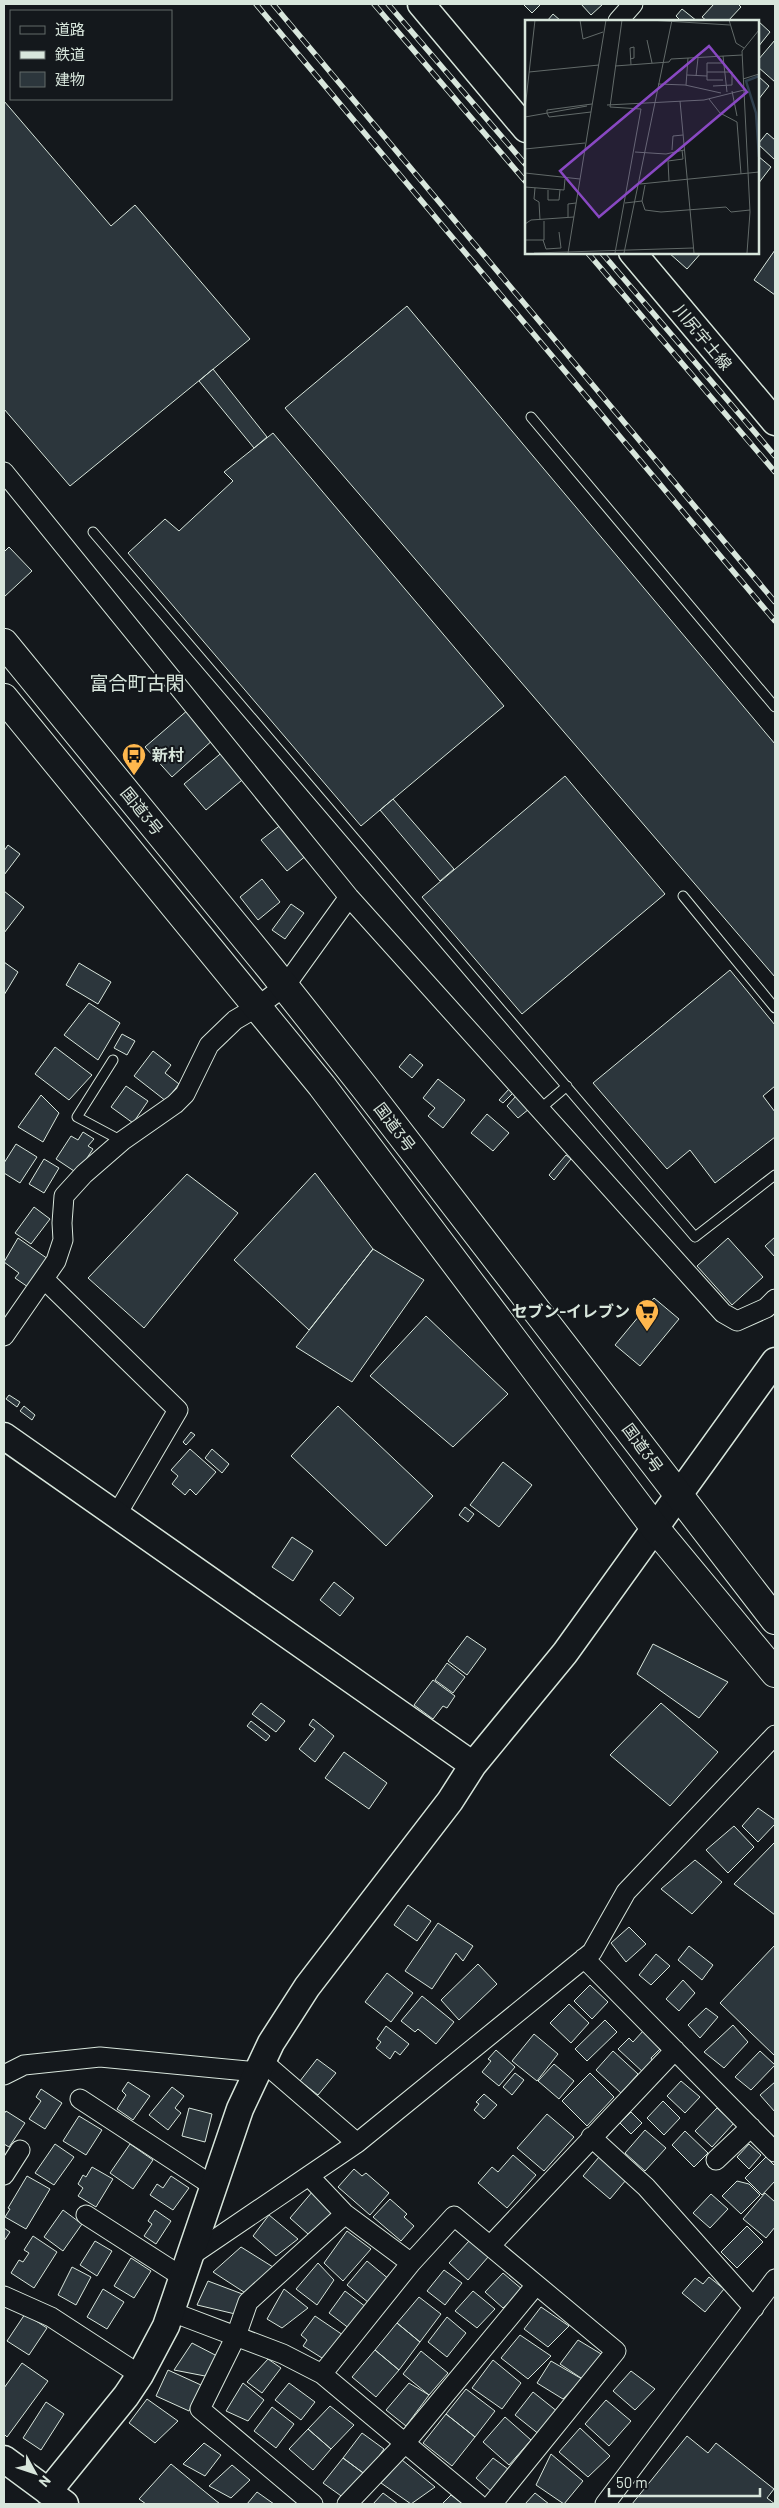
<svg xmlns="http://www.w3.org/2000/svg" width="779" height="2508" viewBox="0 0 779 2508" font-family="Barlow,'Noto Sans JP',sans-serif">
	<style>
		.building { fill: #2c363c; stroke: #d8e6dc }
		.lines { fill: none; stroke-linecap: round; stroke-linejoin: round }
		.lane-casing { stroke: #d8e6dc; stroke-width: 11 }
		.street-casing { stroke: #d8e6dc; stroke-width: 21 }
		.secondary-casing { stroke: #d8e6dc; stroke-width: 29 }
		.highway-casing { stroke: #d8e6dc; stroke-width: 30 }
		.lane { stroke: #14181c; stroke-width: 9 }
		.street { stroke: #14181c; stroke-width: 19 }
		.secondary { stroke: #14181c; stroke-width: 26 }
		.highway { stroke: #14181c; stroke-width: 28 }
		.rail-casing { stroke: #d8e6dc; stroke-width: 5.5 }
		.rail { stroke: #14181c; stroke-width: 4; stroke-dasharray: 11; stroke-linecap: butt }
		.labels { text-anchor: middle; stroke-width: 4; stroke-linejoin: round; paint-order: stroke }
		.street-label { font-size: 16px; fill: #d8e6dc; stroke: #14181c }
		.poi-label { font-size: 16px; font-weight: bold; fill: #d8e6dc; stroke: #14181c; text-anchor: start }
		.quarter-label { font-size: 19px; fill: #d8e6dc; stroke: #14181c }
		.inset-river { fill: none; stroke: #2f3f4d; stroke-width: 2.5 }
		.inset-road { fill: none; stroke: #626a69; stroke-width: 1 }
		.view { fill: #8948c3; fill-opacity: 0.15; stroke: #8948c3; stroke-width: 2.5 }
		.inset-edge { fill: none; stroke: #d8e6dc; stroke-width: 2.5 }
	</style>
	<rect width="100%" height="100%" fill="#14181c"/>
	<!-- building -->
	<path class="building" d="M523 4H541L532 13Z
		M581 4H603L591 15Z
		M714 4H738L741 7 728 21H707L702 17Z
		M682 9 697 21H681L676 16Z
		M553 14 561 21H547Z
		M758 21 770 32 758 47Z
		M775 40V82L758 67V60Z
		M758 76 769 86 758 100Z
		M4 101 111 226 135 205 250 339 70 486 4 409Z
		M767 133 775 140V160L758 144Z
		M758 156 771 167 758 184Z
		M775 250V295L754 280Z
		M668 252H702L687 269Z
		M407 306 775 744V977L285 408Z
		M213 369 267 437 254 448 199 381Z
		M273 433 504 706 361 826 128 553 165 519 179 531 233 481 224 472Z
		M9 547 32 571 4 597V552Z
		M189 709 215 738 172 777 145 747Z
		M225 750 247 776 206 810 184 784Z
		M565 776 665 894 522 1014 422 897Z
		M393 799 454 869 440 881 380 810Z
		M282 824 307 855 287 871 261 840Z
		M8 845 20 854 4 875V851Z
		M262 879 280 902 258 920 240 897Z
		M4 891 24 907 4 933Z
		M291 904 304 913 285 939 272 930Z
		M4 962 18 972 4 995Z
		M79 963 111 982 98 1004 66 985Z
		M730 970 775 1025V1086L763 1096 775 1112V1137L715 1183 690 1150 667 1169 593 1083Z
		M89 1003 120 1023 98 1060 64 1035Z
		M122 1034 135 1041 127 1055 114 1048Z
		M55 1047 92 1075 69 1100 35 1074Z
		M153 1051 171 1065 165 1073 179 1084 166 1101 134 1076Z
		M410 1054 423 1065 412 1078 399 1067Z
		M438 1079 465 1100 443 1128 428 1116 435 1108 423 1098Z
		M126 1086 148 1101 133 1123 111 1107Z
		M509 1089 513 1093 503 1103 499 1100Z
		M41 1095 59 1113 43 1142 18 1127Z
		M516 1096 529 1109 518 1118 507 1106Z
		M487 1114 509 1133 493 1151 471 1133Z
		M83 1132 94 1139 88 1146 93 1149 77 1173 56 1159 71 1136 78 1140Z
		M16 1144 37 1157 20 1183 4 1173V1163Z
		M566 1155 571 1159 554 1180 549 1175Z
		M44 1159 59 1168 44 1193 29 1184Z
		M315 1173 373 1249 309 1330 234 1260Z
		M187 1174 238 1213 144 1328 88 1278Z
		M34 1207 50 1219 31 1244 15 1233Z
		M775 1237V1257L765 1246Z
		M18 1238 48 1259 28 1287 15 1278 19 1273 4 1262Z
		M728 1238 763 1277 732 1305 697 1266Z
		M373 1249 424 1280 352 1382 296 1347Z
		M654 1298 679 1319 640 1366 615 1345Z
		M426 1316 508 1394 453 1447 370 1376Z
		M9 1395 20 1402 17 1407 6 1399Z
		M24 1406 35 1415 32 1420 20 1411Z
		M338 1406 433 1496 386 1546 291 1456Z
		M191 1432 195 1435 186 1445 183 1442Z
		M190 1449 216 1472 196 1495 190 1489 185 1495 172 1484 178 1476 171 1470Z
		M212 1449 229 1464 222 1473 205 1458Z
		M503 1462 532 1485 499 1527 470 1505Z
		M465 1507 474 1514 468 1522 459 1515Z
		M292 1537 313 1551 293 1581 272 1567Z
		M334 1582 354 1598 340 1616 320 1600Z
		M467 1636 486 1649 467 1675 448 1661Z
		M653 1644 728 1682 699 1718 637 1674Z
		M447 1663 465 1677 453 1693 435 1680Z
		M433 1680 455 1696 447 1708 443 1706 433 1719 414 1705Z
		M261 1703 285 1721 276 1732 252 1714Z
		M661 1703 718 1752 670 1806 610 1755Z
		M313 1719 334 1736 315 1762 299 1749 315 1729 309 1725Z
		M251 1721 270 1736 266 1741 247 1726Z
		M344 1752 387 1783 369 1809 325 1778Z
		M758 1808 775 1820V1824L758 1842 742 1826Z
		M734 1826 754 1847 728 1873 706 1850Z
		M775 1842V1915L734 1884Z
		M695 1860 722 1882 692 1914 661 1889Z
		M408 1905 431 1921 417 1941 394 1925Z
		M438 1923 473 1946 463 1961 456 1953 432 1989 405 1971Z
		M629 1927 646 1944 626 1962 611 1943Z
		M775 1945V2056L720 2003Z
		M689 1946 713 1965 702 1980 678 1960Z
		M656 1954 670 1966 651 1985 639 1975Z
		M478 1964 497 1984 459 2020 441 2000Z
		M387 1973 413 1993 391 2022 365 2002Z
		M683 1980 695 1993 679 2011 666 1999Z
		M590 1985 608 2002 592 2019 574 2001Z
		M422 1996 454 2022 436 2044 418 2029 415 2032 401 2021Z
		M569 2004 589 2023 571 2043 550 2023Z
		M706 2008 718 2017 700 2038 688 2025Z
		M605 2020 617 2032 587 2061 575 2049Z
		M733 2025 748 2042 724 2068 704 2052Z
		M386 2026 409 2044 400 2055 395 2051 390 2059 376 2048 381 2042 377 2039Z
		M643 2031 661 2048 651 2058 654 2064 645 2074 618 2049 629 2038 633 2042Z
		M534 2034 558 2054 537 2081 512 2061Z
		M496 2050 515 2067 499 2086 482 2072 491 2061 488 2059Z
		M613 2051 638 2074 621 2093 596 2070Z
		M760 2051 775 2065 751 2090 735 2077Z
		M317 2059 336 2073 318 2095 300 2081Z
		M554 2064 574 2081 559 2099 538 2081Z
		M515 2073 524 2080 512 2095 503 2087Z
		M590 2073 614 2097 587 2126 562 2101Z
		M681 2081 700 2097 685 2113 667 2096Z
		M128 2082 150 2096 133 2120 117 2109 126 2095 122 2091Z
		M775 2082V2112L760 2095Z
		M172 2087 184 2096 175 2108 181 2113 168 2130 149 2115Z
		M41 2089 62 2103 45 2129 29 2119 41 2101 36 2097Z
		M484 2094 497 2105 484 2119 474 2110 479 2104 476 2102Z
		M663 2101 680 2118 664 2135 647 2118Z
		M189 2108 212 2114 205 2142 182 2136Z
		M717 2108 734 2123 712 2147 695 2131Z
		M6 2111 25 2123 9 2147 4 2144V2114Z
		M631 2112 642 2123 631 2134 620 2123Z
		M547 2114 574 2137 544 2171 517 2148Z
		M79 2116 102 2130 86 2155 63 2141Z
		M645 2130 666 2148 645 2171 625 2153Z
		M685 2131 708 2153 694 2167 672 2145Z
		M55 2144 74 2157 54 2185 35 2173Z
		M130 2144 153 2160 133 2189 110 2173Z
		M749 2144 761 2155 749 2169 737 2157Z
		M513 2155 536 2175 507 2208 478 2183 492 2167 498 2172Z
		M599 2157 626 2180 610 2199 583 2176Z
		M766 2157 775 2166V2181L762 2195 745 2178Z
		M92 2167 113 2179 96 2207 78 2196 83 2188 78 2184 83 2175 86 2177Z
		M354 2169 362 2176 366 2173 389 2193 370 2215 338 2187Z
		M27 2176 50 2189 26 2229 5 2217 10 2209 8 2208Z
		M171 2176 189 2188 173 2210 150 2195 157 2184 163 2188Z
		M737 2181 749 2184 760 2195 741 2214 722 2196Z
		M313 2191 336 2211 308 2234 290 2218Z
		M765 2193 775 2202V2227L766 2238 743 2219Z
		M711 2194 728 2209 710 2228 693 2213Z
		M390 2199 407 2214 404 2217 414 2226 401 2241 373 2217Z
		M63 2210 82 2224 63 2251 44 2237Z
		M155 2210 171 2221 156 2244 144 2236 152 2224 148 2221Z
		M269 2215 298 2239 276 2256 253 2236Z
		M747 2226 763 2242 737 2268 721 2252Z
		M4 2228 10 2232 4 2241Z
		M347 2231 371 2249 343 2281 324 2263Z
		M33 2236 57 2252 34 2288 11 2273 19 2260 23 2262 29 2253 24 2250Z
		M95 2241 112 2251 97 2276 80 2265Z
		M469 2241 489 2256 468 2280 449 2263Z
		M241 2247 273 2267 253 2298 213 2272Z
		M131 2258 151 2271 134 2298 114 2286Z
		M367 2261 390 2280 369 2303 347 2285Z
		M318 2263 334 2280 317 2305 296 2289Z
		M72 2267 91 2277 76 2305 58 2295Z
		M444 2270 462 2283 445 2305 427 2291Z
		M503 2273 523 2290 503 2308 485 2292Z
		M709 2277 724 2289 705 2312 682 2293 695 2278 703 2284Z
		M208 2281 253 2298 248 2317 197 2305Z
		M103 2289 124 2302 107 2329 87 2317Z
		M284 2289 308 2308 282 2328 267 2319Z
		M345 2291 366 2307 350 2329 329 2313Z
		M473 2291 495 2309 477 2328 455 2311Z
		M419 2297 441 2314 420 2342 397 2323Z
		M541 2307 569 2326 548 2347 524 2329Z
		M25 2314 47 2328 29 2355 7 2341Z
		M315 2316 343 2335 322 2358 303 2346 307 2340 301 2335Z
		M447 2317 466 2333 447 2357 428 2342Z
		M397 2323 420 2342 399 2370 375 2350Z
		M520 2335 551 2356 528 2379 501 2358Z
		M578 2340 608 2358 587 2382 560 2364Z
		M192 2343 219 2357 205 2376 174 2370Z
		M375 2350 399 2370 376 2397 352 2377Z
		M421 2351 448 2373 429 2395 403 2374Z
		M268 2359 281 2368 262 2393 247 2382Z
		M493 2360 521 2383 502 2409 472 2388Z
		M551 2361 582 2379 563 2399 537 2383Z
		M22 2363 48 2381 7 2437 4 2434V2388Z
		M168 2370 201 2385 189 2411 156 2396Z
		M631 2371 655 2389 635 2410 613 2391Z
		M243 2383 264 2400 248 2421 226 2411Z
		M289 2383 315 2402 301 2420 275 2400Z
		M409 2383 429 2395 406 2426 386 2410Z
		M466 2389 495 2411 475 2437 446 2414Z
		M533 2392 558 2412 540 2435 515 2415Z
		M147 2399 178 2421 155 2443 129 2423Z
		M606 2400 631 2421 609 2446 585 2424Z
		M46 2402 64 2414 41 2450 23 2438Z
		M330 2406 354 2425 331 2449 308 2429Z
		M272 2407 294 2424 276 2448 254 2431Z
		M446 2414 475 2437 452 2466 423 2443Z
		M505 2417 531 2440 509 2465 483 2442Z
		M580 2428 610 2456 588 2477 559 2452Z
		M308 2429 331 2449 313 2470 289 2449Z
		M362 2433 384 2449 366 2475 343 2458Z
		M687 2436 708 2453 716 2443 774 2489 767 2498 775 2504H632Z
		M204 2443 221 2455 205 2476 183 2464Z
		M551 2454 583 2481 564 2504 536 2485Z
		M343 2458 366 2475 344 2498 323 2483Z
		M493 2458 512 2472 492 2492 476 2478Z
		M402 2460 435 2487 411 2504 381 2483Z
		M171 2464 220 2504H146L139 2499Z
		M232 2465 250 2480 231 2498 209 2486Z
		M257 2492 274 2504H247Z
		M383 2493 398 2504H373Z
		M535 2493 549 2504H525Z
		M451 2495 463 2504H442Z"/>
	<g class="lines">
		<!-- lane casing -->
		<g class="lane-casing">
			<path id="lane" d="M531 417 775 707
				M93 532 695 1237 775 1175
				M683 896 775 1008
				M113 1060 77 1117 122 1141
				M540 1109 567 1086"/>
		</g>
		<!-- street casing -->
		<g class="street-casing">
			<path id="street" d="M618 21 633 4
				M4 472 349 897 723 1313 737 1321 766 1308 775 1299
				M44 1279 178 1410 117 1514
				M4 1336 56 1261 63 1240 62 1223 64 1196 84 1174 122 1141 175 1104 185 1094 209 1045 235 1020 257 1007 285 986 349 897
				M584 1958 775 2152
				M262 2061 357 2143
				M4 2075 24 2065 100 2057 257 2072
				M80 2099 213 2186
				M591 2137 646 2187 754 2308
				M716 2160 751 2127
				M4 2175 20 2150
				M309 2176 345 2214 411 2263
				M86 2215 184 2278
				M490 2246 675 2050
				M192 2255 357 2143 592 1952 626 1892 775 1735
				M4 2296 51 2317 140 2375
				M172 2312 283 2354 322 2374 478 2504
				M322 2374 411 2263 454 2216 616 2351 492 2504
				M313 2504 200 2409 236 2336 248 2302 345 2214
				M347 2504 405 2443 536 2285
				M605 2504 775 2279"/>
		</g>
		<!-- secondary casing -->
		<g class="secondary-casing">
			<path id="secondary" d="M421 4 526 129
				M632 252 775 422
				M4 1436 473 1765
				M4 2459 65 2504
				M48 2492 126 2396 140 2375 166 2326 240 2109 271 2043 307 1987 450 1801 473 1765 565 1653 775 1361"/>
		</g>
		<!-- highway casing -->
		<g class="highway-casing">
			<path id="highway" d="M4 643 270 968 365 1088 775 1620
				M4 698 322 1086 655 1528 775 1673"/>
		</g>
		<!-- lane -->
		<use href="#lane" class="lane"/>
		<!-- street -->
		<use href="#street" class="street"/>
		<!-- secondary -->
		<use href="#secondary" class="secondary"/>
		<!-- highway -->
		<use href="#highway" class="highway"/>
		<!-- rail casing -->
		<g class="rail-casing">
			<path id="rail" d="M256 4 775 621
				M273 4 775 602
				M374 4 526 182
				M388 4 526 165
				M587 252 775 472
				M601 252 775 456"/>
		</g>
		<!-- rail -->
		<use href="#rail" class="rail"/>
	</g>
	<!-- icons -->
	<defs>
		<g id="bus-pin" transform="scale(1.25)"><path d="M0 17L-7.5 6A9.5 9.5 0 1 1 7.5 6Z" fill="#ffb74d" stroke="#14181c"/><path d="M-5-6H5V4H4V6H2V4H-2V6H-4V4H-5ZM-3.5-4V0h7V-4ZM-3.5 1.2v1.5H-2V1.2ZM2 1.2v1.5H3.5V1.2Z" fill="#111"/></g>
		<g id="supermarket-pin" transform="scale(1.25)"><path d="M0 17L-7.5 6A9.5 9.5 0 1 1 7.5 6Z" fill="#ffb74d" stroke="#14181c"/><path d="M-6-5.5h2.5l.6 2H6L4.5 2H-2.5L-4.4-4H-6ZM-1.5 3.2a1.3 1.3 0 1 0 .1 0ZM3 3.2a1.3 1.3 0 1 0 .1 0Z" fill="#111"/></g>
	</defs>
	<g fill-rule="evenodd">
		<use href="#bus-pin" x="134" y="755"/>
		<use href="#supermarket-pin" x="647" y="1311"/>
	</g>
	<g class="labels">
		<!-- street labels -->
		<g class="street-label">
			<text transform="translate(703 337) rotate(50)" y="6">川尻宇土線</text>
			<text transform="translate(142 811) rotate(51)" y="6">国道3号</text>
			<text transform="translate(395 1127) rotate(53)" y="6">国道3号</text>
			<text transform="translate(643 1448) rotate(54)" y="6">国道3号</text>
		</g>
		<!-- poi labels -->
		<g class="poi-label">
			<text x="152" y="761">新村</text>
			<text x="630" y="1317" text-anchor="end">セブン-イレブン</text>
		</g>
		<!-- quarter labels -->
		<g class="quarter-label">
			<text x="137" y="690">富合町古閑</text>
		</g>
	</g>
	<!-- overview -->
	<g transform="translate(525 20)">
		<rect width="234" height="234" fill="#14181c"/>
		<path class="inset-river" d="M234 56 221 61 231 93 234 137"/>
		<path class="inset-road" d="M55 0 58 19 78 12M124 0 205 5M204 0 211 23 219 28M122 20 127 43M198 36 202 72M105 39 109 38V27L105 28 106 45M198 43H182V60H198M90 46 144 42 146 39 217 35M4 52 74 45M182 52H207V65L188 66M162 55 182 56M171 56 173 38M218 59 234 54M133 64 160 65 196 73M161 65 163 38M207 71 212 96M184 79 195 93 212 102 216 154M155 81 169 233M82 85 179 80 219 70M0 89 10 0M66 92 24 97 22 93V90L67 84M0 97 62 86M0 129 60 123M147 130 148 116 158 115M110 132 141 134 159 130M0 153 55 159M144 161 143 141 158 139 157 130M115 164 234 152M0 167 39 170 40 159M10 168 9 179 14 182 15 200M23 170V180H34L35 170M117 181 120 165M100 183 117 181 120 190 136 192 201 187 206 192 225 190M43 197V184L51 183M0 204 6 200 49 197M34 212 36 228M0 220H19V201M18 220 21 229 36 228M9 233 168 228M43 233 81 0M90 233 116 89 85 87 97 0M99 233 147 0M222 233 225 192 217 31 234 10"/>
		<path class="view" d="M184 26 222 72 74 197 35 151Z"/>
		<rect width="234" height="234" class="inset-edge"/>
	</g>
	<!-- border -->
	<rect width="779" height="2508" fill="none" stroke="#d8e6dc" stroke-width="10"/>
	<!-- legend -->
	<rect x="10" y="10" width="162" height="90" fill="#14181c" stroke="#626a69"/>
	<rect x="20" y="26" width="25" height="8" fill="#14181c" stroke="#626a69"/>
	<text x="55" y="35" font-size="15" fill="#d8e6dc">道路</text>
	<rect x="20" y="51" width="25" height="8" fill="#d8e6dc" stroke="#626a69"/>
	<text x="55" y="60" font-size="15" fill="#d8e6dc">鉄道</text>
	<rect x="20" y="72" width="25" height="15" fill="#2c363c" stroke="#626a69"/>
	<text x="55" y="85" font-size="15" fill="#d8e6dc">建物</text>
	<!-- north arrow -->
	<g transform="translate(35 2473) rotate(130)" stroke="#14181c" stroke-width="4" paint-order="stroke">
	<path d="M0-4L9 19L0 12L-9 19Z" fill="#d8e6dc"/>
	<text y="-8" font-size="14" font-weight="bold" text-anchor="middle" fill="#d8e6dc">N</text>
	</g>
	<!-- scale -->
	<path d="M609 2488v8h151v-8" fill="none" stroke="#d8e6dc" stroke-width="2.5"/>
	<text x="616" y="2488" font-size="15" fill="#d8e6dc" stroke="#14181c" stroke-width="4" paint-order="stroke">50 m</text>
</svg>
